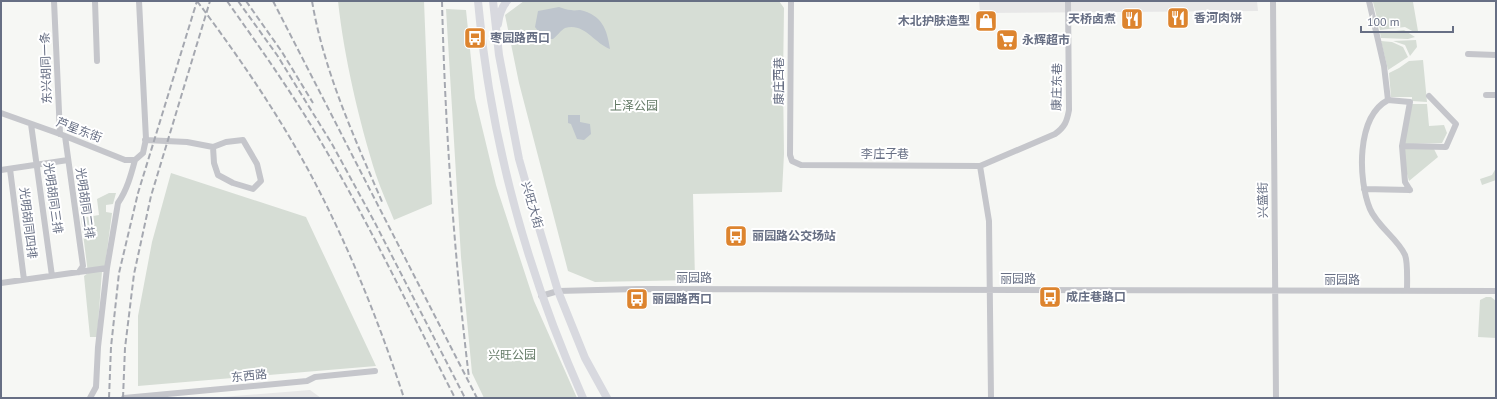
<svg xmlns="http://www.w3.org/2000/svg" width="1497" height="399" viewBox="0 0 1497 399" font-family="'PT Sans','Noto Sans SC',sans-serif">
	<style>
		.built { fill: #e7e7e7 }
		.green { fill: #d6ddd5 }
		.water { fill: #bec5cd }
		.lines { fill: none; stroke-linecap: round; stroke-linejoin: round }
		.minor { stroke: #c5c6cb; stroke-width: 6 }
		.major { stroke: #d8d9df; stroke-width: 8 }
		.rail { stroke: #a5a8b0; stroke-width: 2; stroke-dasharray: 6 3; stroke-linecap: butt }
		.labels { text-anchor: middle; stroke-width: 4; stroke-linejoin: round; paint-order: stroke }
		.poi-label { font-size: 12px; font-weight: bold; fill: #676f84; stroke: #fff; text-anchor: start }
		.street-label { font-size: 12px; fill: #676f84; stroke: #fff }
		.park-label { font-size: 12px; fill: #657b67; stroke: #fff }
	</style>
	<rect width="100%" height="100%" fill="#f6f7f4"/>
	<!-- built -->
	<path class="built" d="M979 1H1257L1258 11 980 13Z
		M310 390 321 398H210Z"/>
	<!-- green -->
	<path class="green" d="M338 1H424L432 204 394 220C388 205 381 190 376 175 359 121 344 57 338 1Z
		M524 1H779L784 8 783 80 784 154 782 192 693 194 695 280 595 282 568 271 519 83 505 15Z
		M1373 2H1413L1418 31 1414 32 1405 27 1380 30Z
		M446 9 466 10 475 98 496 185 534 301 577 398H484L472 373 461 257Z
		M1404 30 1415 37 1408 39 1381 38 1380 33Z
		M1416 40 1417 47 1410 56 1405 45 1393 41Z
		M1381 41 1392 42 1403 47 1408 57 1388 70Z
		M1423 60 1427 102 1412 101V97H1391L1389 73 1399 68 1409 61Z
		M1412 104H1427L1429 126 1444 125 1447 133 1442 143 1404 144Z
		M1403 149H1434L1438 157 1409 181 1406 170Z
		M1496 168V180L1482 185 1480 179 1492 175Z
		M171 173 306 217 376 366 138 386V316L152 242Z
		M109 193H116L113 204 106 205V212L112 213 105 266 102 271 97 337H90L84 276 88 273 81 218 99 215 97 199Z
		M1486 297H1491L1496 301V338L1478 337 1480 300Z"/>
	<!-- water -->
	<path class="water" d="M559 7C563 8 567 10 571 10 574 11 577 10 580 10 602 15 607 29 610 49 594 43 584 22 565 28 561 30 557 36 553 39H544L535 27 538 11Z
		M568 115H580V122L590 124 591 134 584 140 577 139 571 124 568 123Z"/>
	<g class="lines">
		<!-- minor -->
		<path class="minor" d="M54 1 60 134
			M95 1 97 61
			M791 1 790 155 792 161 801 165 980 166 1055 134C1065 127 1067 121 1069 110L1068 1
			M1273 1C1273 133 1276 266 1276 398
			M1369 1 1384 66 1388 100C1356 117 1358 180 1370 209 1377 226 1398 239 1405 255 1408 262 1407 282 1407 291
			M1468 54 1496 55
			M1486 95H1496
			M1388 100 1410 102 1402 146
			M1 113 60 134 125 160H135L143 153 146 139 139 1
			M31 124 52 276
			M65 136 83 266 79 272
			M145 140 187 142 213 147 214 163 218 175 233 183 253 189 261 181 257 164 243 140 226 142 213 147
			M980 166 989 221 991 398
			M10 169 24 280
			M1 170 68 160
			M1364 189 1410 190
			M1410 190 1405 182 1402 146 1446 147 1456 124 1429 96
			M1 283 107 268
			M541 296 558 291 637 289 1496 291
			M90 398 96 387 98 347 107 268 118 203C127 190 131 175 135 160
			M124 398 307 381 315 377 375 371"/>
		<!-- major -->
		<path class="major" d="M478 1C490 138 527 272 583 398
			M493 1 499 55 519 159 531 201 558 291 585 358 607 398
			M498 24C499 15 501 8 507 1"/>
		<!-- rail -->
		<path class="rail" d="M197 1C239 57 279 115 312 177 349 247 379 322 404 398
			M227 1C261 49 295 97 324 147 372 229 412 314 455 398
			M238 1 277 55 332 144 374 221 465 398
			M246 1 282 52 313 103
			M273 1 477 398
			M312 1C324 72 355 139 383 204
			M442 1C445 127 454 253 469 378
			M109 398 111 347 119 273 138 193 197 1
			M123 398 125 348 134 274 151 196 210 1"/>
	</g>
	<!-- icons -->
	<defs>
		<g id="restaurant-square" transform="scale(1.15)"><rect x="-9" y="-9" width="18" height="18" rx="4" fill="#dd842e" stroke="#fff"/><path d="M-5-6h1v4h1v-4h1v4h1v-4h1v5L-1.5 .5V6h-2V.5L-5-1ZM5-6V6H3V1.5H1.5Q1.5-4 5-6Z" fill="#fff"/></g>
		<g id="shop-square" transform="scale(1.15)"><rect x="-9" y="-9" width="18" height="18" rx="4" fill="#dd842e" stroke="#fff"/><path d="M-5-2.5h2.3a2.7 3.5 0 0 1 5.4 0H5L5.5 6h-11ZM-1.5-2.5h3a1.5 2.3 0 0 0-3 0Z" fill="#fff"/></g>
		<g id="bus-square" transform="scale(1.15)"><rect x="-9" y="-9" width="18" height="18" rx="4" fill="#dd842e" stroke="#fff"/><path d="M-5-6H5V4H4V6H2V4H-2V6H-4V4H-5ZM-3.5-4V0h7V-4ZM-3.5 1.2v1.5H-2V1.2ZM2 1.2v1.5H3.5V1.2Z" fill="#fff"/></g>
		<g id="supermarket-square" transform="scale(1.15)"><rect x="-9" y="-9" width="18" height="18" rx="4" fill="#dd842e" stroke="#fff"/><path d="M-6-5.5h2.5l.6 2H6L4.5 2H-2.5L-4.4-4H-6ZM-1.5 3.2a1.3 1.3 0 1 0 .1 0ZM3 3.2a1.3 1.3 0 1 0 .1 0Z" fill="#fff"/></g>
	</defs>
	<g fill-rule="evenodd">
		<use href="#restaurant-square" x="1178" y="18"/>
		<use href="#restaurant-square" x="1132" y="19"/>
		<use href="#shop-square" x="986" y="21"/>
		<use href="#bus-square" x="475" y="38"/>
		<use href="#supermarket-square" x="1007" y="40"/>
		<use href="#bus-square" x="736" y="236"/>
		<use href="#bus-square" x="1050" y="297"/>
		<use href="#bus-square" x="637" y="299"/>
	</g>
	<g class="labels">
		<!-- poi labels -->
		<g class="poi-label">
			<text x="1194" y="22">香河肉饼</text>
			<text x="1116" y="23" text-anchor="end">天桥卤煮</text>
			<text x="970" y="25" text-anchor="end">木北护肤造型</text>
			<text x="490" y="42">枣园路西口</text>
			<text x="1022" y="44">永辉超市</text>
			<text x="752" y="240">丽园路公交场站</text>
			<text x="1066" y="301">成庄巷路口</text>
			<text x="652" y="303">丽园路西口</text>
		</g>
		<!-- street labels -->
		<g class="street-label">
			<text transform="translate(46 68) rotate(-92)" y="4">东兴胡同一条</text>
			<text transform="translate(779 81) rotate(-90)" y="4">康庄西巷</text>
			<text transform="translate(1057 87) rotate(-89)" y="4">康庄东巷</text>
			<text transform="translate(79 130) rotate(21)" y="4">芦星东街</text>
			<text x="885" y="158">李庄子巷</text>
			<text transform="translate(53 198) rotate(82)" y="4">光明胡同三排</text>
			<text transform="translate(1263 200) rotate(-91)" y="4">兴盛街</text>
			<text transform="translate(85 203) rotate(82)" y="4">光明胡同二排</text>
			<text transform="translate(532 205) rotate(74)" y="4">兴旺大街</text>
			<text transform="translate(28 223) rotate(83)" y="4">光明胡同四排</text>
			<text x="694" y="282">丽园路</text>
			<text x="1018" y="283">丽园路</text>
			<text x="1342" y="284">丽园路</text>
			<text transform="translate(249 376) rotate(-6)" y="4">东西路</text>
		</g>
		<!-- park labels -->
		<g class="park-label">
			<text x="634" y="110">上泽公园</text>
			<text x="512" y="359">兴旺公园</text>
		</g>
	</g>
	<!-- border -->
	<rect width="1497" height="399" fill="none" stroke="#676f84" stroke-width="4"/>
	<!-- scale -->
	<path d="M1361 26v6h92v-6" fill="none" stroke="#676f84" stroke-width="2"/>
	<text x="1367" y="26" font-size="12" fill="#676f84" stroke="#ffffff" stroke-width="3" paint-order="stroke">100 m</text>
</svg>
